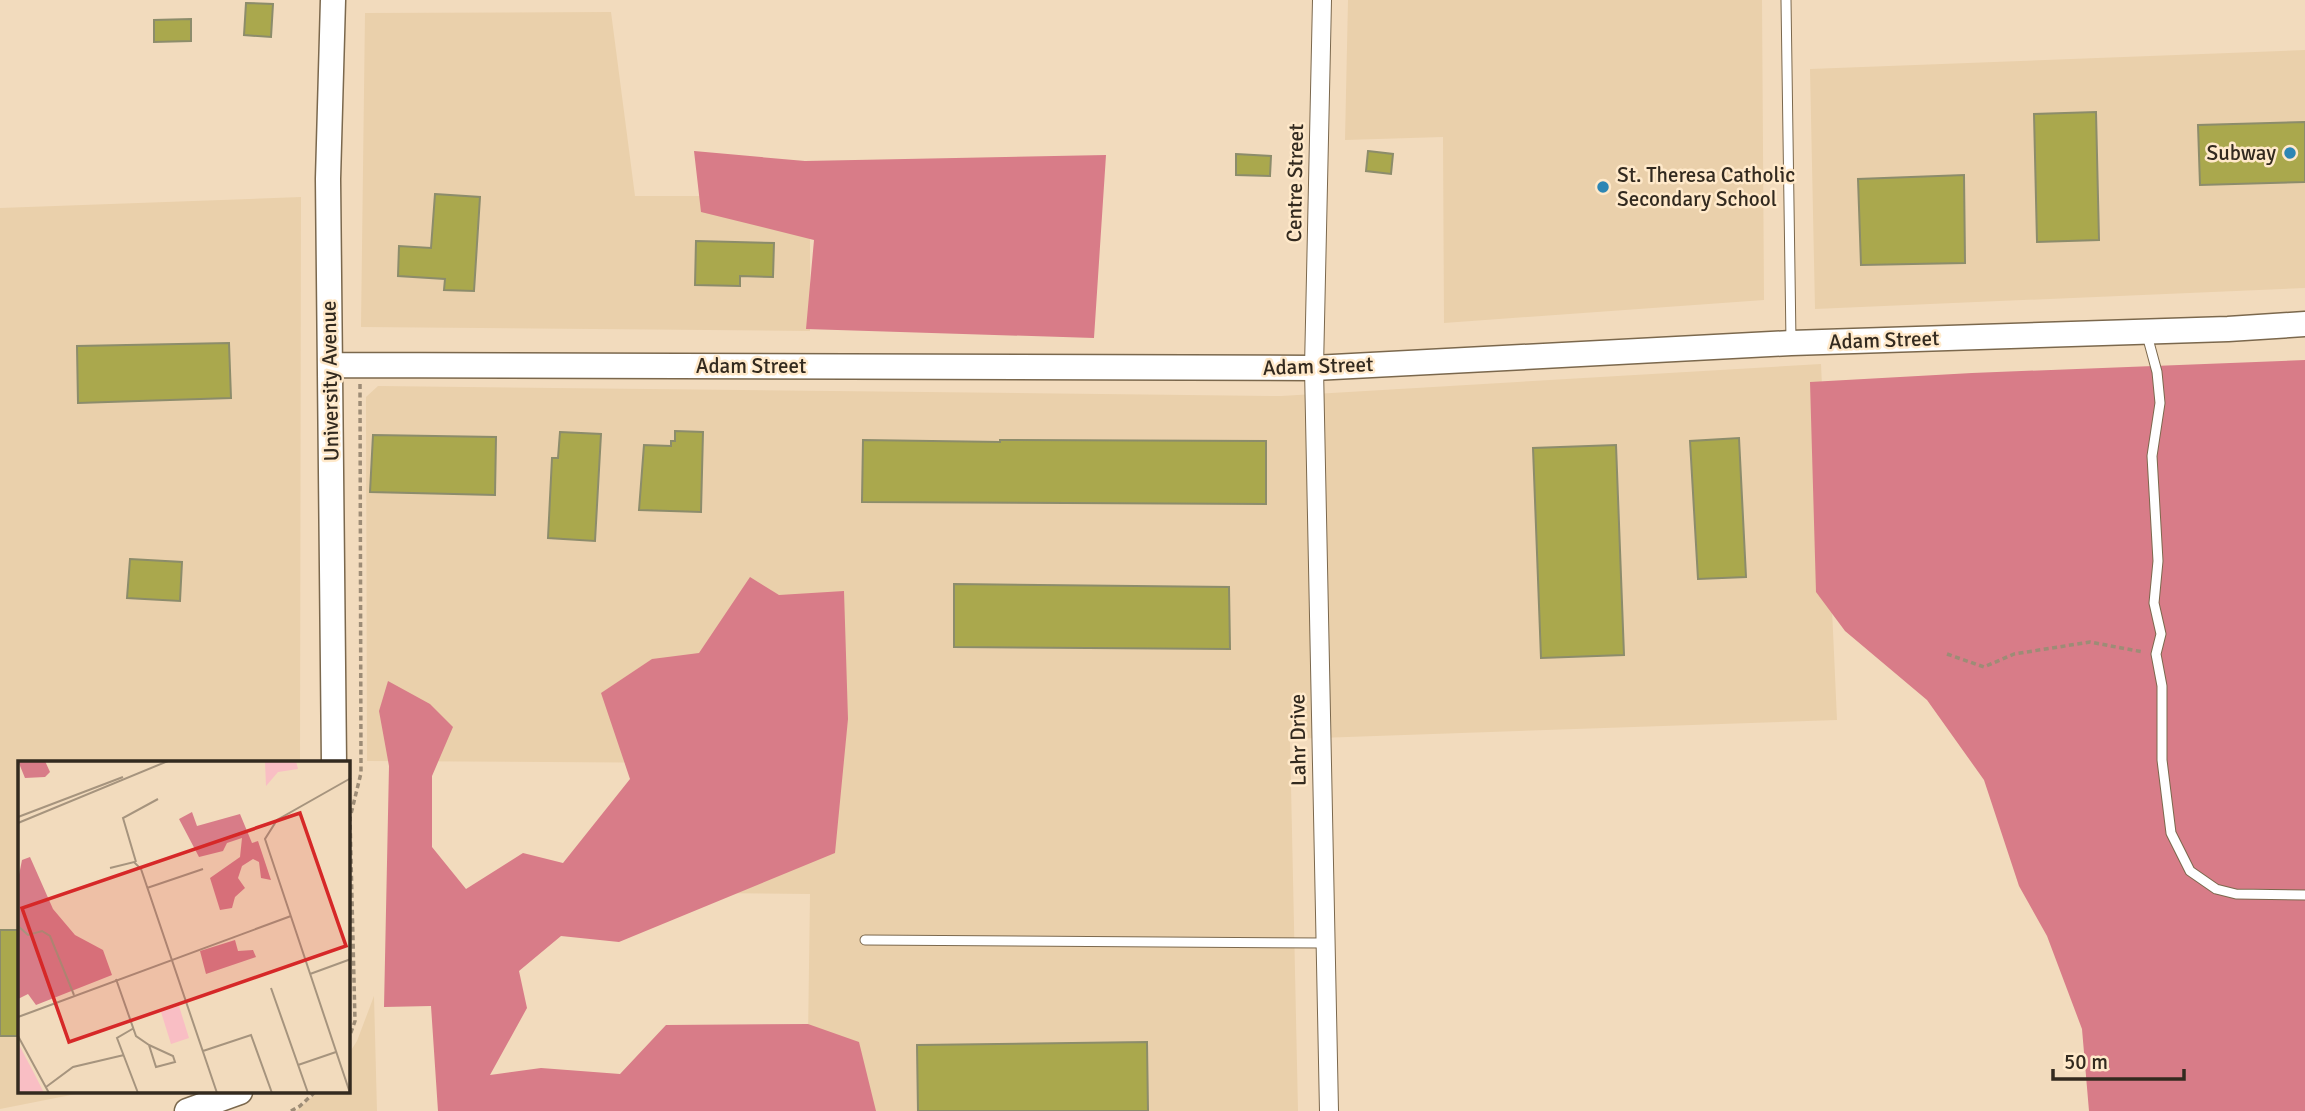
<svg xmlns="http://www.w3.org/2000/svg" width="2305" height="1111" viewBox="0 0 2305 1111" font-family="Signika,sans-serif">
	<style>
		.built { fill: #ead0ab }
		.forest { fill: #d87c88 }
		.building { fill: #aaa84d; stroke: #8c8c6b; stroke-width: 2 }
		.lines { fill: none; stroke-linecap: round; stroke-linejoin: round }
		.lane-casing { stroke: #7b684d; stroke-width: 11 }
		.street-casing { stroke: #7b684d; stroke-width: 20 }
		.secondary-casing { stroke: #7b684d; stroke-width: 27 }
		.path { stroke: #9d8c76; stroke-width: 3.5; stroke-dasharray: 5 3.5; stroke-linecap: butt }
		.lane { stroke: #fff; stroke-width: 9 }
		.street { stroke: #fff; stroke-width: 18 }
		.secondary { stroke: #fff; stroke-width: 24 }
		.poi-dot { fill: #2d86b4; stroke: #ffe9ca; stroke-width: 2.5 }
		.labels { text-anchor: middle; stroke-width: 5; stroke-linejoin: round; paint-order: stroke }
		.poi-label { font-size: 21px; fill: #332a1f; stroke: #ffe9ca; text-anchor: end }
		.street-label { font-size: 21px; fill: #332a1f; stroke: #ffe9ca }
		.inset-road { fill: none; stroke: #a6947e; stroke-width: 2 }
		.view { fill: #d62828; fill-opacity: 0.15; stroke: #d62828; stroke-width: 3.5 }
		.inset-edge { fill: none; stroke: #332a1f; stroke-width: 3.5 }
	</style>
	<rect width="100%" height="100%" fill="#f2dbbd"/>
	<!-- built -->
	<path class="built" d="M1348 0H1762L1764 300 1444 323 1443 137 1345 140Z
		M611 12 635 196H810V331L361 327 365 13Z
		M2305 50V288L1815 309 1810 69Z
		M301 197 300 763H19V1092H86L0 1109V208Z
		M1821 364 1837 720 1290 739 1298 1111H807L810 894 704 893 703 763 367 761 366 397 378 386 1281 396Z
		M374 996 377 1111H296L318 1092H348V1055L357 1041Z"/>
	<!-- forest -->
	<path class="forest" d="M694 151 805 161 1106 155 1094 338 806 329 814 240 701 212Z
		M2305 360V1111H2089L2082 1029 2047 936 2019 886 1984 780 1927 700 1845 631 1816 592 1810 382 1972 373Z
		M750 577 779 595 844 591 848 719 835 853 619 942 561 936 519 971 527 1008 490 1075 541 1068 620 1074 666 1025 808 1024 859 1042 876 1111H438L431 1006 384 1007 389 766 379 711 388 681 430 704 453 727 432 776V847L466 889 523 853 563 863 630 779 601 693 652 659 699 653Z"/>
	<!-- building -->
	<path class="building" d="M246 3 273 4 271 37 244 35Z
		M191 19V41L154 42V20Z
		M2096 112 2099 240 2037 242 2034 114Z
		M2305 122V182L2200 185 2198 125Z
		M1368 151 1393 154 1391 174 1366 171Z
		M1236 154 1271 156 1270 176 1236 175Z
		M1964 175 1965 263 1861 265 1858 179Z
		M435 194 480 197 474 291 444 290 445 279 398 276 399 246 431 248Z
		M696 241 774 243 773 277 740 276V286L695 285Z
		M229 343 231 398 78 403 77 346Z
		M675 431 703 432 701 512 639 510 644 445 671 446V441H675Z
		M560 432 601 434 595 541 548 538 552 458H558Z
		M373 435 496 437 495 495 370 492Z
		M1739 438 1746 577 1698 579 1690 441Z
		M863 440 1000 442V440L1266 441V504L862 502Z
		M1616 445 1624 655 1541 658 1533 448Z
		M130 559 182 562 180 601 127 598Z
		M954 584 1229 587 1230 649 954 647Z
		M0 930H19V1036H0Z
		M1147 1042 1148 1111H918L917 1045Z"/>
	<g class="lines">
		<!-- lane casing -->
		<g class="lane-casing">
			<path id="lane" d="M1786 0 1791 341
				M2147 335 2157 372 2160 403 2152 456 2158 561 2154 603 2161 634 2156 654 2162 686V760L2171 833 2190 871 2216 889 2236 894 2305 895
				M865 940 1324 943"/>
		</g>
		<!-- street casing -->
		<g class="street-casing">
			<path id="street" d="M1322 0 1314 368 1329 1111"/>
		</g>
		<!-- secondary casing -->
		<g class="secondary-casing">
			<path id="secondary" d="M333 0 328 179 334 763
				M330 365 1314 368 1791 343 2228 329 2305 324
				M187 1111 240 1092"/>
		</g>
		<!-- path -->
		<path class="path" d="M1947 654 1984 667 2014 654 2090 642 2143 652
			M348 1041 355 1021 350 818 361 773 360 384
			M291 1111 300 1106 315 1092"/>
		<!-- lane -->
		<use href="#lane" class="lane"/>
		<!-- street -->
		<use href="#street" class="street"/>
		<!-- secondary -->
		<use href="#secondary" class="secondary"/>
	</g>
	<!-- markers -->
	<g class="poi-dot">
		<circle cx="2290" cy="153" r="7"/>
		<circle cx="1603" cy="187" r="7"/>
	</g>
	<g class="labels">
		<!-- poi labels -->
		<g class="poi-label">
			<text x="2276" y="160">Subway</text>
			<text x="1617" y="182" text-anchor="start">St. Theresa Catholic<tspan x="1617" dy="24">Secondary School</tspan></text>
		</g>
		<!-- street labels -->
		<g class="street-label">
			<text transform="translate(1295 183) rotate(-89)" y="7">Centre Street</text>
			<text transform="translate(1884 340) rotate(-2)" y="7">Adam Street</text>
			<text x="751" y="373">Adam Street</text>
			<text transform="translate(1318 366) rotate(-2)" y="7">Adam Street</text>
			<text transform="translate(330 381) rotate(-91)" y="7">University Avenue</text>
			<text transform="translate(1298 740) rotate(-91)" y="7">Lahr Drive</text>
		</g>
	</g>
	<!-- overview -->
	<g transform="translate(18 761)">
		<rect width="332" height="332" fill="#f2dbbd"/>
		<path d="M247 0H278L280 8 260 11 248 25ZM161 245 171 277 153 283 143 251ZM0 282 17 314 26 332H0Z" fill="#f9bec4"/>
		<path d="M0 0H27L32 11 27 16 7 17ZM174 51 179 65 222 53 234 82 240 80 253 119 243 117 241 101 235 98 224 105 220 117 227 127 217 136 214 147 202 149 192 117 222 96 224 77 209 82 205 90 181 96 161 58ZM12 96 35 148 57 174 85 189 94 214 18 244 10 233 0 238V119L4 99ZM217 179 220 190 235 189 238 196 188 213 182 190Z" fill="#d87c88"/>
		<path class="inset-road" d="M0 56 105 16M0 62 150 0M118 101 105 57 140 38M92 107 116 101 123 108 199 332M129 127 185 108M0 165 10 174 24 170 32 175 56 234M292 213 333 198M98 218 118 275 131 284M253 227 290 332M0 256 273 155M116 267 99 277 120 332M0 275 31 332M131 284 155 295 157 301 138 306ZM185 290 233 274 254 332M280 304 318 291M28 326 55 306 106 294M332 332 247 78 259 59 333 17"/>
		<path class="view" d="M282 52 328 185 51 281 4 147Z"/>
		<rect width="332" height="332" class="inset-edge"/>
	</g>
	<!-- scale -->
	<path d="M2053 1069v10h131v-10" fill="none" stroke="#332a1f" stroke-width="3.5"/>
	<text x="2064" y="1069" font-size="21" fill="#332a1f" stroke="#ffe9ca" stroke-width="5" paint-order="stroke">50 m</text>
</svg>
